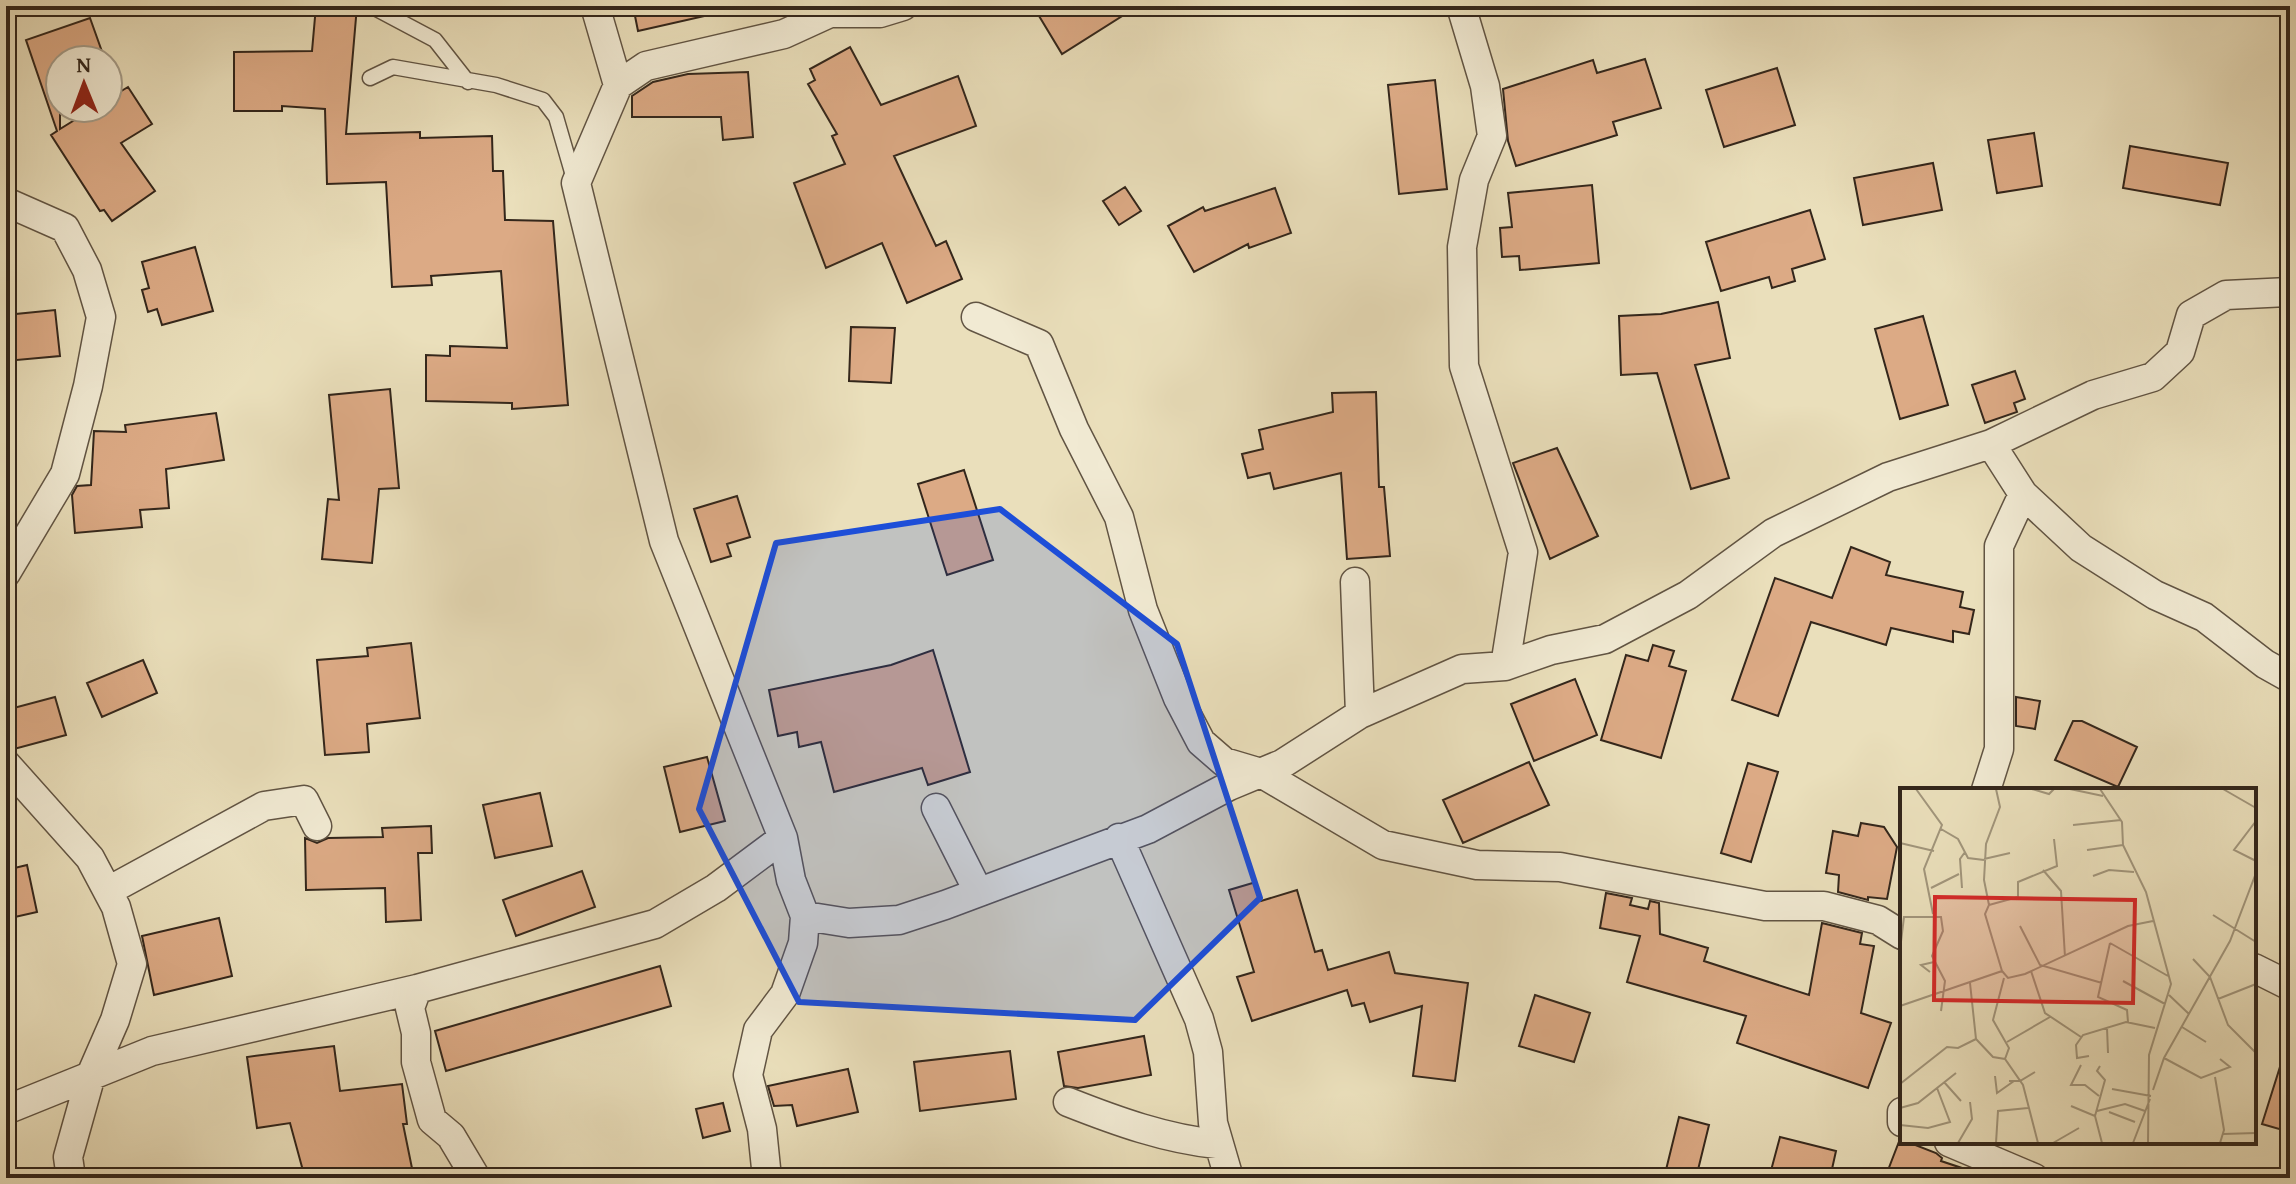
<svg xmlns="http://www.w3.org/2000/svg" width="2296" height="1184" viewBox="0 0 2296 1184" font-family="'Gentium Book Plus',serif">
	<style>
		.building { fill: #dcaa85; stroke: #33261b; stroke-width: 2 }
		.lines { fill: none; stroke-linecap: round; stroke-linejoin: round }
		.service-casing { stroke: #615443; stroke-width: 17 }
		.minor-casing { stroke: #615443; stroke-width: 31 }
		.service { stroke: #f1ead3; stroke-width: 14 }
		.minor { stroke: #f1ead3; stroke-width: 28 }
		.marked { fill: #1d4ed8; fill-opacity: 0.2; stroke: #1d4ed8; stroke-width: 6; stroke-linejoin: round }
		.inset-road { fill: none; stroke: #a1957b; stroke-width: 2 }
		.view { fill: #d62828; fill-opacity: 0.15; stroke: #d62828; stroke-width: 4 }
		.inset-edge { fill: none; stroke: #33261b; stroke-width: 4 }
	</style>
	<rect width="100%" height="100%" fill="#eadfbb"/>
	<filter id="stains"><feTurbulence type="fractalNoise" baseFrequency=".0025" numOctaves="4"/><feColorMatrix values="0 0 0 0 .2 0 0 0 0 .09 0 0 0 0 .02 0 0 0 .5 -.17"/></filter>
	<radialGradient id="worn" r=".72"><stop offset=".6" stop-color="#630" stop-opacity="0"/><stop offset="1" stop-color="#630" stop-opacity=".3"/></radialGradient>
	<!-- building -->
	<path class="building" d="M316 6H357L346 134 420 132V138L492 136 493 171H503L505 220 553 221 568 405 512 409V403L426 401V355L450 356V346L507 348 501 271 431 276 432 285 392 287 386 182 327 184 325 109 282 106V111H234V52L312 51Z
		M633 6H708L709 15 638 31Z
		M1033 6H1138L1062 54Z
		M90 18 105 60H60V129L94 108H108V99L128 87 152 124 121 143 155 191 112 221 104 210 100 211 51 135 57 131 26 40Z
		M850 47 881 105 958 76 976 126 894 156 936 246 946 241 962 279 907 303 882 243 826 268 794 183 845 164 832 136 837 134 808 84 815 80 810 69Z
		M1645 59 1661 108 1613 122 1617 135 1516 166 1508 141 1503 89 1593 60 1597 73Z
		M1777 68 1795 125 1724 147 1706 90Z
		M748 72 753 137 723 140 721 117H632V96L653 82 688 74Z
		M1435 80 1447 189 1399 194 1388 85Z
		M2034 133 2042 186 1997 193 1988 140Z
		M2130 146 2228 163 2220 205 2123 188Z
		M1933 163 1942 210 1863 225 1854 178Z
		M1592 185 1599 263 1520 270 1519 256 1502 257 1500 228 1512 227 1508 193Z
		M1125 187 1141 211 1119 225 1103 201Z
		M1275 188 1291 233 1249 248 1248 244 1194 272 1168 226 1203 207 1205 211Z
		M1810 210 1825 259 1792 269 1795 281 1772 288 1769 277 1721 291 1706 242Z
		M195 247 213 311 162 325 157 309 148 312 142 290 149 288 142 262Z
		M1718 302 1730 358 1695 365 1729 478 1691 489 1657 373 1621 375 1619 316 1661 314Z
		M55 310 60 356 6 361V315Z
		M1923 316 1948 405 1900 419 1875 329Z
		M851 327 895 328 891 383 849 381Z
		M2015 371 2025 399 2014 403 2017 412 1985 423 1972 385Z
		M390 389 399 488 379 489 372 563 322 559 328 499 339 500 329 395Z
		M1376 392 1379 487H1384L1390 556 1347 559 1341 473 1274 489 1270 473 1248 478 1242 454 1263 449 1259 430 1333 412 1332 393Z
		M216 413 224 460 166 469 169 508 140 510 142 527 75 533 72 495 77 486 91 485 94 431 126 432 125 425Z
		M1557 448 1598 536 1550 559 1513 463Z
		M964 470 993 560 947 575 918 484Z
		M737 496 750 537 727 544 731 556 711 562 694 509Z
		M1851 547 1890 562 1886 575 1963 592 1960 607 1974 610 1969 634 1953 631V642L1891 628 1886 645 1811 622 1778 716 1732 700 1775 578 1832 598Z
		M411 643 420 718 367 724 369 752 325 755 317 660 368 656 367 648Z
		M1653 645 1674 651 1669 666 1686 671 1661 758 1601 740 1626 655 1648 661Z
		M933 650 970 772 928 785 922 768 834 792 821 742 799 747 797 732 778 736 769 690 891 665Z
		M143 660 157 693 102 717 87 683Z
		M1575 679 1597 735 1534 761 1511 704Z
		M55 697 66 735 14 749 6 747V710Z
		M2016 697 2040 701 2035 729 2016 726Z
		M2073 721H2082L2137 747 2118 787 2055 760Z
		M707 757 725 821 680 832 664 767Z
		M1529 762 1549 805 1463 843 1443 800Z
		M1748 763 1778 772 1751 862 1721 853Z
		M540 793 552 846 495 858 483 805Z
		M1861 823 1884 827 1897 847 1887 899 1868 897V900L1838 892 1839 875 1826 873 1833 831 1858 836Z
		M431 826 432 853H418L421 920 386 922 385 888 306 890 305 838 317 843 328 838 383 837 382 828Z
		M27 865 37 912 6 919V870Z
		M582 871 595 907 516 936 503 900Z
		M1256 882 1261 901 1297 890 1315 952 1322 950 1328 970 1389 952 1395 973 1468 983 1455 1081 1413 1076 1422 1006 1370 1022 1364 1003 1352 1006 1347 990 1252 1021 1237 977 1254 972 1229 890Z
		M1606 893 1632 898 1630 905 1648 909 1650 901 1659 903 1660 934 1708 948 1704 961 1809 995 1822 923 1862 933 1860 944 1874 946 1861 1013 1891 1023 1868 1088 1737 1043 1746 1016 1627 982 1640 936 1600 928Z
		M219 918 232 976 154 995 142 936Z
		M660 966 671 1006 446 1071 435 1031Z
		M1535 995 1590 1013 1574 1062 1519 1046Z
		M1144 1036 1151 1075 1078 1088 1064 1086 1058 1052Z
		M334 1046 340 1091 402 1084 407 1124H403L414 1178H305L290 1123 257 1128 247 1057Z
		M1010 1051 1016 1099 920 1111 914 1062Z
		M2285 1051 2290 1052V1132L2262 1124Z
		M848 1069 858 1112 797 1126 792 1105 774 1106 768 1086Z
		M723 1103 730 1131 703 1138 696 1109Z
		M1679 1117 1709 1125 1696 1178H1664Z
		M1780 1137 1836 1151 1830 1178H1769Z
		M1900 1139 1936 1153 1942 1158 1941 1161 1980 1174 1979 1178H1885Z"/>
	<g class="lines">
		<!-- service casing -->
		<g class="service-casing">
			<path id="service" d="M371 6 435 40 468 82
				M370 78 393 67 496 85 543 100 556 117 574 179"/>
		</g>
		<!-- minor casing -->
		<g class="minor-casing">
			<path id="minor" d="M1461 6 1485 86 1492 136 1474 180 1462 247 1464 366 1523 552 1505 666
				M618 85 646 66 784 34 830 13H880L903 6
				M6 202 65 228 87 270 101 317 88 386 65 474 6 573
				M976 317 1039 344 1074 429 1119 517 1143 610 1178 698 1201 742 1224 762 1261 773 1383 845 1477 865 1560 867 1765 906H1824L1878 920 1902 935
				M1991 444 2023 494 2081 548 2155 595 2204 617 2265 664 2290 678
				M1355 582 1360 714
				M6 764 90 858 116 907 132 964 115 1020 91 1075 68 1157 71 1178
				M1986 790 1999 749V546L2023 494
				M936 808 978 891
				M783 838 791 880 805 916 849 923 899 920 945 905 1148 829 1229 786 1282 764 1360 714 1462 669 1505 666 1551 650 1605 639 1688 595 1773 533 1888 477 1991 444 2093 395 2153 377 2180 352 2191 315 2226 295 2290 292
				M1119 838 1199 1019 1208 1052 1213 1123 1229 1178
				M108 891 264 806 304 800 317 826
				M2254 968 2290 986
				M417 989 410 1008 416 1033V1062L432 1120 451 1136 476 1178
				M1068 1102C1116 1121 1166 1139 1217 1144
				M6 1110 152 1051 417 989 655 924 716 888 783 838 664 541 576 183 618 85 595 6
				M1902 1112V1122
				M1949 1142 2034 1178
				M767 1178 762 1129 748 1075 758 1030 785 994 803 943 805 916"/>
		</g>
		<!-- service -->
		<use href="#service" class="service"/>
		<!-- minor -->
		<use href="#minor" class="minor"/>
	</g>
	<!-- marked area -->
	<path class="marked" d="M1000 509 1177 644 1260 898 1135 1020 799 1002 699 809 776 543Z"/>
	<!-- overview -->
	<g transform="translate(1900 788)">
		<rect width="356" height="356" fill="#eadfbb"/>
		<path class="inset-road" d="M16 1 42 37 24 81 33 126M132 1 149 6 154 1M170 1 203 8M200 1 222 34 223 57 246 104 271 196 249 267 248 355M323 1 356 20M356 33 334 62 356 73M173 37 221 32M41 41 58 51 68 70 84 72M0 55 34 63M187 62 223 57M84 71 110 65M143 82 161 103 165 169M193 88 209 82 234 84M31 100 59 86M62 100 60 71 65 64M89 117 118 109V94L157 78 154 51M313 127 356 154M120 138 140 177 202 195M210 155 198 209 227 222 228 234M210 155 268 188M0 162 4 129H41L43 143 32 168 45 193 41 223M293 171 310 189 328 237 356 265M102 183 108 190 125 186 228 138 253 133M131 183 145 225 181 249M30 184 21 177 34 174M104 190 93 232 109 260 105 271M223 193 265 216M70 195 76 251 93 269 105 271 123 297 138 355M269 207 289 226M318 211 356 196M0 218 102 183 85 126 89 117 84 92 86 56 100 19 96 1M282 239 306 254M207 240 208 265M107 254 150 229M189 268 177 270 176 257 183 247 226 234 255 240M264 270 301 290 330 279 320 271M181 277 171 297H185L199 308M95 288 97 305 114 293M315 289 324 342 320 355M109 293H120L135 284M44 294 61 313M0 296 47 259 58 260 76 251M212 301 251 308M253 302 264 270 330 153 356 85M171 318 195 328 202 355M0 320 18 315 56 285M197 323 225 316 245 323M209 324 235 334M195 328 205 292 197 283 200 278M0 337 28 340 50 334 37 300M323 346 356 345M58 355 72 331 70 314M96 355 98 323 128 320M153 355 179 340M233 355 250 311"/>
		<path class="view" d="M35 109 235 112 233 215 34 212Z"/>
		<rect width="356" height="356" class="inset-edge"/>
	</g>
	<!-- margin -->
	<rect width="2296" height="1184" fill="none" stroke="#eadfbb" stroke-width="32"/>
	<rect x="8" y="8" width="2280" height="1168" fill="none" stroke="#33261b" stroke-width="4"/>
	<rect x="16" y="16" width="2264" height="1152" fill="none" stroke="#33261b" stroke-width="2"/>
	<!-- north arrow -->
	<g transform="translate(84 84) rotate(359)"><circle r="38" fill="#f1ead3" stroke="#a59c89" stroke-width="2"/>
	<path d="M0-6L14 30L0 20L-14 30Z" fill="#8f2418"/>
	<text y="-12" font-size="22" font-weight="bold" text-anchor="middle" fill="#33261b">N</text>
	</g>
	<rect width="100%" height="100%" filter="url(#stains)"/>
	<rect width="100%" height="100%" fill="url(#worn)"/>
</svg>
